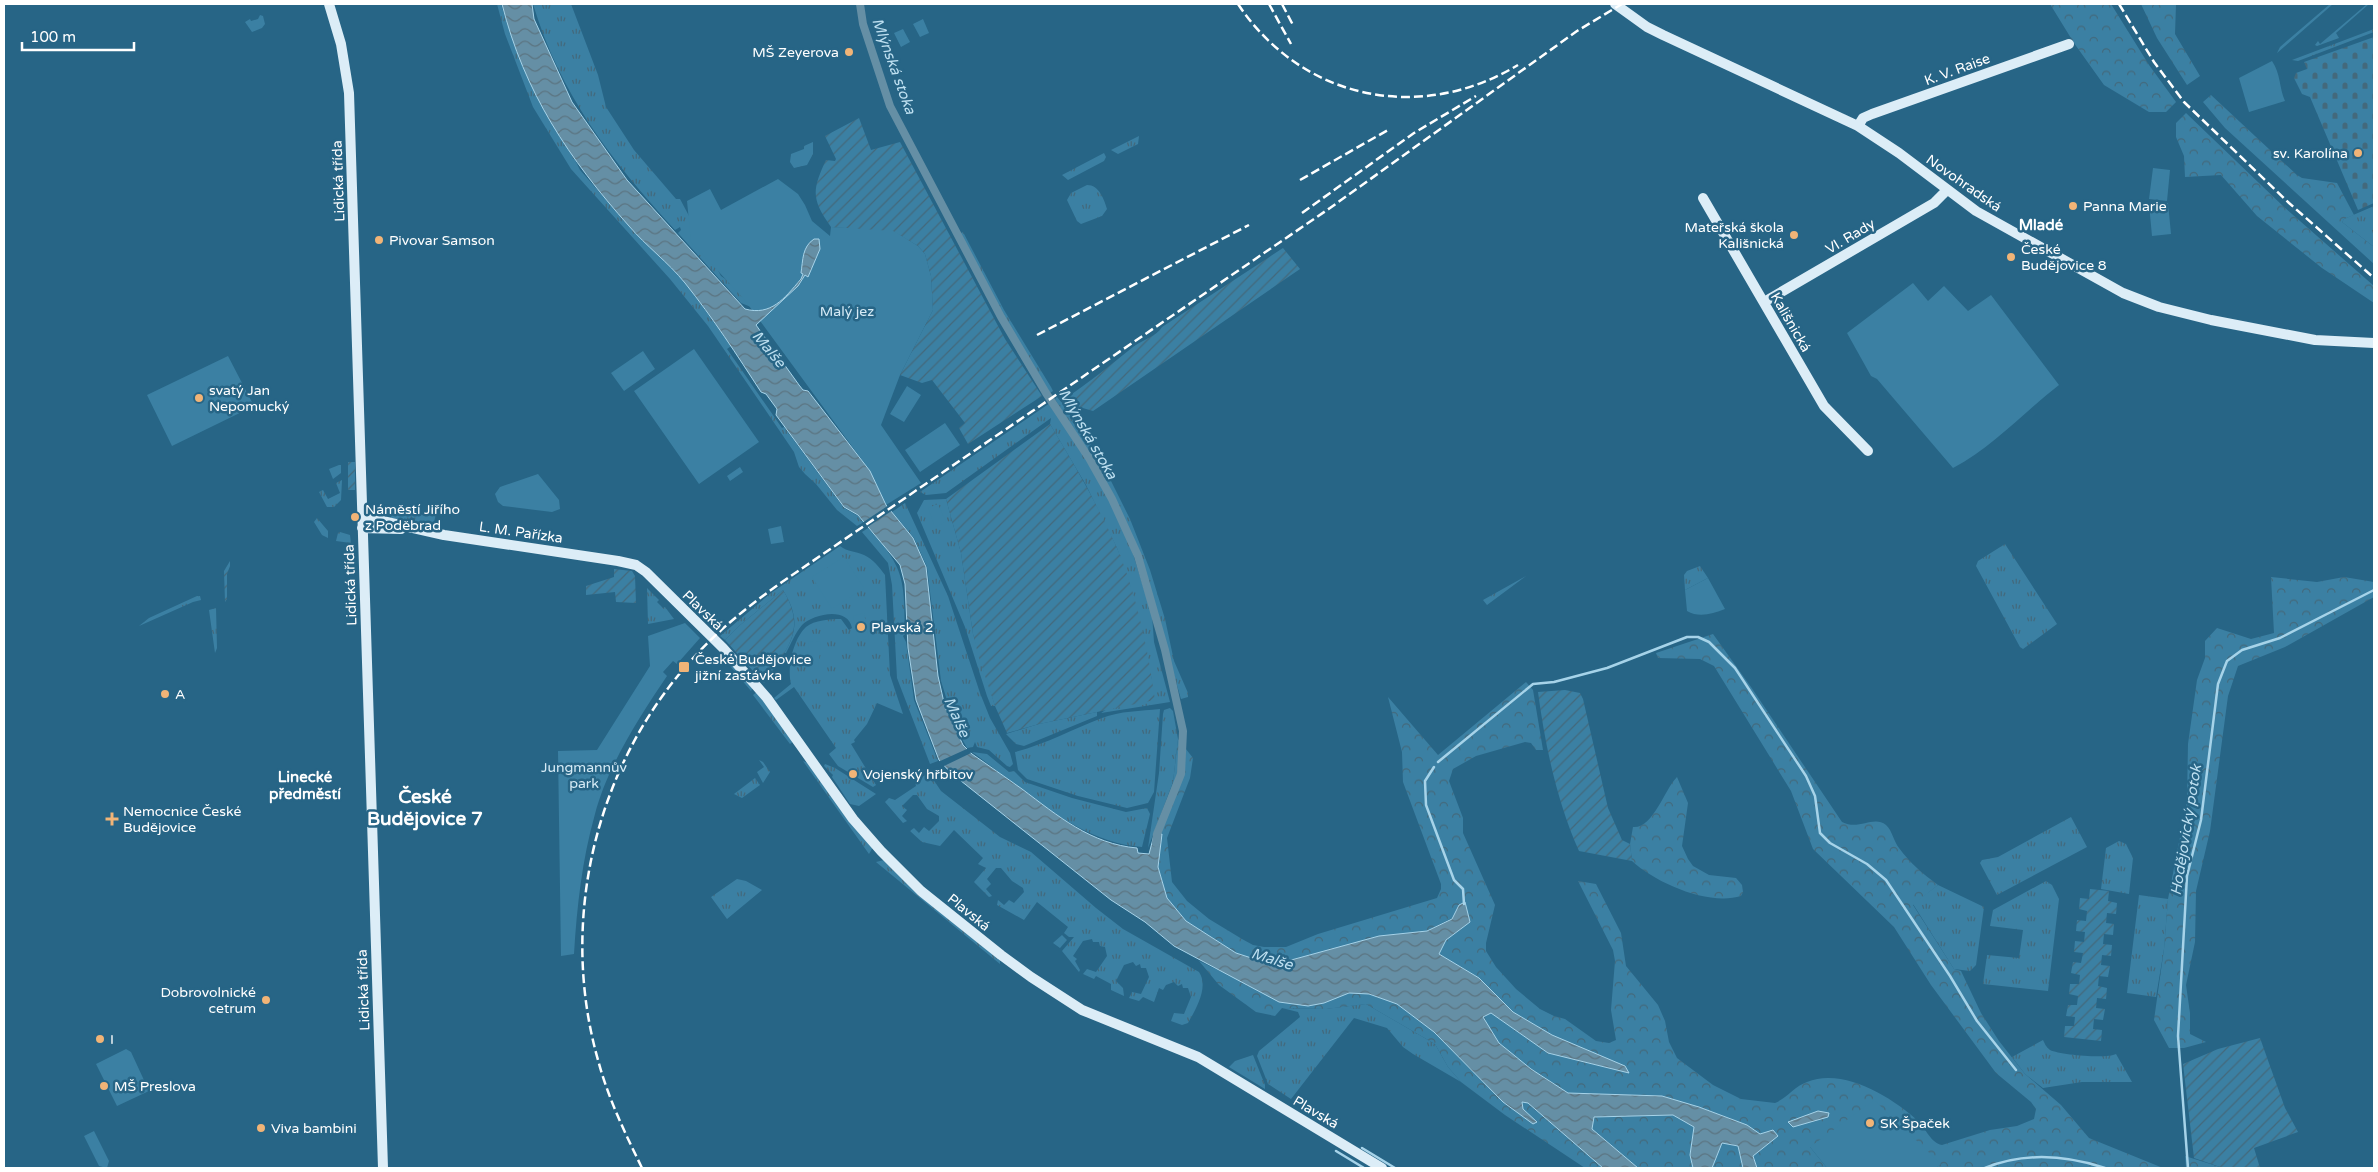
<svg xmlns="http://www.w3.org/2000/svg" width="2378" height="1172" viewBox="0 0 2378 1172" font-family="'Varela Round',sans-serif">
	<style>
		.grass { fill: url(#grass-tufts) }
		.forest { fill: url(#forest-crowns) }
		.cemetery { fill: url(#cemetery-stones) }
		.park { fill: #3b80a3 }
		.garden { fill: url(#garden-furrows) }
		.water { fill: url(#water-waves); stroke: #a6d3e9 }
		.pier { fill: #276586 }
		.lines { fill: none; stroke-linecap: round; stroke-linejoin: round }
		.stream { stroke: #a6d3e9; stroke-width: 2.5 }
		.canal { stroke: #658fa5; stroke-width: 8 }
		.secondary { stroke: #dcedf7; stroke-width: 10 }
		.rail { stroke: #fff; stroke-width: 2.5; stroke-dasharray: 9 4; stroke-linecap: butt }
		.poi-dot { fill: #f1b477; stroke: #276586; stroke-width: 2 }
		.labels { text-anchor: middle; stroke-width: 5; stroke-linejoin: round; paint-order: stroke }
		.poi-label { font-size: 14px; fill: #fff; stroke: #276586; text-anchor: start }
		.street-label { font-size: 14px; fill: #fff; stroke: #276586 }
		.park-label { font-size: 14px; fill: #d6ebf6; stroke: #276586 }
		.water-label { font-size: 15px; font-style: italic; fill: #bddff0; stroke: #276586 }
		.neighbourhood-label { font-size: 15px; font-weight: bold; fill: #fff; stroke: #276586 }
		.district-label { font-size: 19px; font-weight: bold; fill: #fff; stroke: #276586 }
	</style>
	<defs>
		<pattern id="grass-tufts" width="24" height="20" patternUnits="userSpaceOnUse" patternTransform="scale(1.25)"><rect width="24" height="20" fill="#3b80a3"/><path d="M3 7l-1-3M5 7V3M7 7l1-3M15 17l-1-3M17 17v-4M19 17l1-3" fill="none" stroke="#43697c"/></pattern>
		<pattern id="forest-crowns" width="20" height="18" patternUnits="userSpaceOnUse" patternTransform="scale(1.25)"><rect width="20" height="18" fill="#3b80a3"/><path d="M2 6a3 3 0 1 1 6 0M12 15a3 3 0 1 1 6 0" fill="none" stroke="#43697c"/></pattern>
		<pattern id="cemetery-stones" width="16" height="16" patternUnits="userSpaceOnUse" patternTransform="scale(1.25)"><rect width="16" height="16" fill="#3b80a3"/><path d="M2 7V4a2 2 0 0 1 4 0v3zM10 15v-3a2 2 0 0 1 4 0v3z" fill="#43697c"/></pattern>
		<pattern id="garden-furrows" width="10" height="10" patternUnits="userSpaceOnUse" patternTransform="scale(1.25)"><rect width="10" height="10" fill="#3b80a3"/><path d="M-1 1l2-2M0 10L10 0M9 11l2-2" fill="none" stroke="#43697c"/></pattern>
		<pattern id="water-waves" width="16" height="10" patternUnits="userSpaceOnUse" patternTransform="scale(1.25)"><rect width="16" height="10" fill="#658fa5"/><path d="M0 5q4-4 8 0t8 0" fill="none" stroke="#5b7481"/></pattern>
	</defs>
	<rect width="100%" height="100%" fill="#276586"/>
	<!-- grass -->
	<path class="grass" d="M497 4H501L507 24 580 170 630 227 684 281 731 346 727 349 782 428 784 427 844 508 858 516 864 522 857 526 837 510 816 484 805 474 799 467 794 452 708 326 670 279 571 169 533 107 505 34Z
		M533 4H571L598 75 606 107 634 150 676 199H680L721 276 731 283 756 309 741 303 678 233 681 230 680 227 675 230C610 159 560 94 533 4Z
		M2330 4H2333L2277 53 2280 47Z
		M2367 4H2369L2336 33 2339 38 2317 46 2315 45 2318 41 2320 44Z
		M2374 29V32L2298 61 2292 60Z
		M1139 136 1138 144 1118 154 1111 150Z
		M813 142V154L807 165 794 168 790 162 791 154 804 149V146Z
		M1104 153 1106 157 1104 161 1068 180 1062 175Z
		M1087 185C1099 185 1104 199 1107 209L1102 216 1081 224 1077 221 1067 200 1071 193Z
		M2374 206V247L2342 222 2344 219Z
		M963 232 1004 310 1051 387 1053 391 1050 393 1012 332 959 234Z
		M1057 397 1069 411 1098 455 1130 519 1150 570 1165 619 1174 661 1188 693V697L1181 699 1139 555 1128 530 1087 452 1055 399Z
		M1050 403 1092 465 1120 520 1133 554 1152 615 1154 642 1170 702 1101 713 1152 680 1130 585 1117 548 1086 485 1050 424 1051 418 946 493 926 495 920 492Z
		M339 465H341V473L333 479 329 469Z
		M342 480 341 500 334 507H327L319 492 323 490 328 499 340 493 336 483Z
		M946 499 961 553 973 634 995 706H991L987 696 965 627 917 513 924 500Z
		M905 503 948 596 980 693 990 718 1010 753 1013 764 1010 767 1007 766 989 750 977 747 975 742 973 747 967 748 955 726 941 681 927 567 914 538 892 512Z
		M436 514 434 522 428 524 391 518V515Z
		M317 518 328 531V538L322 535 314 522Z
		M868 528C906 568 904 582 905 634L903 636 906 642 914 700 938 761 930 764 897 678 892 585 888 563 862 532Z
		M340 532 350 535 351 543 336 541 338 533Z
		M2005 544 2057 624 2023 649 2020 647 1976 566 1978 561Z
		M840 546C848 552 855 551 864 555 873 559 879 567 885 575L890 675 903 714 877 703 867 724 854 740 855 742 851 744 876 785 873 787 838 766 829 754 836 748 794 687 776 700 774 698 791 684C787 668 793 639 806 627 814 620 831 619 841 619L849 630 852 628C848 606 813 614 802 625 795 633 791 644 786 653H784C799 630 797 613 783 590L739 626 725 640 720 636 771 593Z
		M1700 566 1708 578 1685 590 1684 575 1687 571Z
		M1526 576 1487 605 1483 600Z
		M647 588 659 600 657 602 663 608 665 607 674 619 648 624Z
		M197 596H200L201 600 193 602 139 626 149 618Z
		M216 608 217 648 215 653 209 610Z
		M721 655 724 656 753 687 751 691Z
		M757 692 794 741 790 744 753 695Z
		M1170 708 1173 711 1178 739 1173 782 1148 848 1159 773 1163 714 1164 710Z
		M1160 709 1154 792 1148 803 1127 808 1078 796 1027 779 1018 770 1015 752C1046 744 1073 729 1102 718 1120 711 1141 711 1160 709Z
		M1097 712V716L1024 746 1016 744 1006 734 1039 724Z
		M972 752 987 754 1009 772 1014 771 1025 782 1072 798 1126 812 1147 808 1150 814 1142 847C1078 843 1022 788 972 752Z
		M759 760 763 762 770 772 763 783 757 772 764 767Z
		M803 761 808 763 873 847 869 854Z
		M825 764 835 768 876 794 859 806 850 804 832 777 833 775 824 766Z
		M929 773 941 791 1000 837 1031 852 1096 908 1123 929 1199 972C1209 987 1196 1009 1188 1023L1182 1025 1171 1021 1174 1013 1184 1014 1191 997 1188 988H1183L1182 984 1178 986 1174 982 1166 985 1163 990 1159 988 1154 1002 1143 997 1139 1001 1129 998 1132 992 1141 994 1149 977 1146 968H1141L1140 964 1136 966 1133 962 1124 965 1116 981 1123 988 1124 996 1111 990V984L1096 976 1094 979 1083 974 1087 969 1096 972 1107 956 1105 947 1100 946 1099 942H1093L1092 939 1083 941 1073 956 1077 959 1075 961 1080 970 1079 972 1062 951 1074 937H1069L1064 933 1068 927 1037 902 1024 920 997 905 998 900 1004 905 1009 900 1014 903 1024 892 1023 888 1012 881 1001 868H996L987 879 991 884 986 889 992 896 989 897 974 882 986 868 978 864 983 858 954 830 940 846 922 842 910 831 914 828 919 833 924 827 929 831 939 821V816L927 809 917 795H913L902 806 907 810 902 816 907 821 903 823 885 802 889 798 895 800 916 786 915 781Z
		M755 778 760 785 742 798 734 794Z
		M2071 817 2087 847 1997 895 1980 863 1982 860 1998 857Z
		M2119 841 2126 844 2133 858 2129 894 2101 889 2106 848Z
		M884 860 1000 959V964L876 862Z
		M737 879 746 881 762 890 727 919 711 897Z
		M2046 881 2052 885 2059 899 2048 991 1983 984 1987 955 2019 958 2023 930 1990 926 1993 910Z
		M1938 885 1984 907 1976 965 1970 971 1954 969 1913 904Z
		M2139 895 2168 899 2164 949 2156 997 2127 993Z
		M1062 935 1067 940 1060 948 1053 943Z
		M1366 1004 1435 1044 1448 1067 1461 1082 1413 1054 1403 1047 1387 1028 1354 1018 1291 1099 1268 1084 1257 1056 1259 1051 1300 1017 1298 1012 1282 1008 1325 1009Z
		M2043 1040C2045 1044 2046 1047 2050 1050 2060 1055 2107 1059 2116 1054L2132 1082H2082L2043 1088 2025 1074 2012 1057Z
		M1253 1055 1265 1085V1089L1229 1067 1235 1061Z"/>
	<!-- forest -->
	<path class="forest" d="M2050 4H2111L2149 65 2176 102 2166 112H2149L2104 85 2074 43Z
		M2141 4H2176L2175 34 2200 76 2187 85 2157 38Z
		M2211 95 2297 175 2302 178 2337 183 2354 215 2344 219 2342 222 2374 247V264L2225 128 2203 102Z
		M2186 113 2284 207 2374 286V303L2322 268 2257 216 2221 175 2185 177 2184 156 2176 137V123Z
		M2271 577 2317 582 2344 577 2374 582V597L2285 647 2238 666 2228 696 2210 831 2196 891 2195 942 2186 985 2190 1013V1034L2206 1042 2184 1048H2169L2154 1020 2164 949 2168 899 2187 801 2188 744 2197 680 2205 658V641L2217 628 2251 639 2274 633Z
		M1713 634 1751 687 1842 822C1859 831 1873 815 1886 825 1892 830 1894 842 1899 848 1910 863 1923 874 1938 885L1913 905 1954 969 1961 971 1981 1013 1999 1041 2025 1074 2061 1105 2089 1138 2163 1168H1936L1940 1164 1810 1147 1827 1168H1757L1753 1156 1777 1136 1760 1135 1747 1125 1699 1107 1662 1096 1568 1093 1531 1069 1499 1043 1483 1017 1491 1013 1548 1053 1629 1073 1552 1035 1513 1012 1479 978 1439 954 1446 940 1470 922 1459 905 1452 918 1427 931 1379 936 1274 965 1236 953 1186 921 1167 898 1158 867 1161 834H1157L1165 805 1173 782 1178 739 1193 758 1190 778 1167 838 1172 882 1187 901 1209 919 1242 939 1253 945 1264 947H1286L1318 934 1437 898 1441 889V884L1403 782 1402 752 1388 697 1438 755 1526 682 1533 690 1543 750H1536L1531 743 1525 742 1476 756 1453 769 1449 781 1463 818V833L1495 905 1486 943V951L1496 967 1516 989 1540 1009 1554 1016 1565 1019 1596 1041 1609 1043 1616 1040 1611 1010 1615 961 1613 950 1578 881 1596 884 1621 933 1626 966 1658 1005 1665 1021 1669 1042 1677 1058 1713 1085 1741 1099 1775 1103C1787 1098 1795 1086 1807 1082 1843 1067 1892 1097 1918 1121 1926 1129 1931 1143 1942 1145L1990 1130 2017 1126 2034 1119 2036 1109 2031 1102 1996 1073 1931 985 1894 927 1813 849 1791 791 1714 666 1700 659 1658 658 1656 653Z
		M1677 777 1688 803 1682 846 1688 859 1693 866 1709 875 1736 878 1742 885 1743 892 1741 896C1708 906 1656 883 1632 861L1630 844 1633 827C1653 829 1664 790 1677 777Z
		M1199 961 1235 978 1324 1003 1349 993 1369 994 1397 1004 1434 1032 1503 1102 1537 1122 1523 1109 1522 1102 1528 1103 1603 1168H1585L1505 1115 1461 1082 1448 1067 1435 1044 1366 1004 1326 1009 1282 1008 1275 1016 1256 1012 1219 985Z
		M1673 1115 1694 1127 1691 1155 1693 1168H1638L1592 1129 1594 1117Z
		M1722 1143 1738 1146 1743 1168H1712Z
		M2185 1156 2223 1168H2186Z"/>
	<!-- cemetery -->
	<path class="cemetery" d="M2374 37V203L2358 210 2310 97 2302 94 2294 78 2296 73 2307 69 2304 62Z"/>
	<!-- park -->
	<path class="park" d="M260 15 263 16 265 24 262 28 252 32 245 22 250 19 251 21 258 19Z
		M923 19 929 33 920 37 913 24Z
		M903 29 910 42 901 47 894 33Z
		M2272 61C2281 74 2279 88 2285 101L2249 112 2239 78Z
		M2153 168 2170 170 2167 201 2149 199Z
		M778 179 798 194 805 205 812 221 830 236 831 227 856 228 881 200 894 231 918 246 925 254 931 276 933 310 900 375 881 425 921 483 886 505 870 471 744 299 691 242 687 201 710 189 721 210Z
		M2168 203 2171 234 2152 236 2149 204Z
		M1913 283 1928 301 1944 286 1968 311 1991 295 2059 385C2024 412 1993 447 1953 468L1877 379 1871 376 1847 333Z
		M694 349 759 442 699 484 634 391Z
		M643 351 655 369 624 391 611 373Z
		M228 356 254 406 172 446 147 395Z
		M907 386 921 395 904 422 890 414Z
		M945 423 960 445 920 472 905 450Z
		M740 467 743 472 730 481 727 476Z
		M538 474 559 500 560 509 552 512 503 506 498 502 495 494 500 487Z
		M938 504 946 522 935 527 928 508Z
		M781 526 784 542 771 544 768 529Z
		M844 557 864 588 832 609 812 577Z
		M1708 578 1725 609C1712 614 1699 618 1687 611L1685 590Z
		M864 613 869 639 858 641 853 616Z
		M685 623 700 638 677 664 673 661 663 672 667 676C640 716 607 767 595 814 582 860 577 906 574 954L561 956 558 751 597 750 650 666 648 636Z
		M809 641 821 642 818 669 806 668Z
		M126 1049 131 1052 149 1091 117 1106 96 1064Z
		M1874 1100 1941 1164 1936 1168H1827L1810 1147Z
		M94 1131 109 1161 107 1168 99 1166 84 1136Z"/>
	<!-- garden -->
	<path class="garden" d="M859 118 871 150 900 142 1005 339 1042 396 968 444 959 428 965 423 932 380 922 383 900 375 933 310 931 276 925 254 918 246 893 231 831 227C811 199 812 190 826 160L835 161 836 159 825 136Z
		M1283 248 1300 269 1093 411 1069 404 1065 399C1089 382 1111 365 1133 347 1142 340 1157 336 1162 327Z
		M1050 424C1074 464 1098 505 1117 548 1136 592 1149 653 1155 700L1039 724 1007 733 995 706 979 658 973 634 961 553 946 499Z
		M348 462H355V490H348Z
		M230 561V566L227 574V599L225 602 224 571Z
		M614 569 632 571 635 576 636 603 616 602 615 592 586 595V586L614 577Z
		M783 590C808 631 786 649 764 683L725 640 739 626Z
		M1565 690 1580 693 1583 699 1608 808 1622 840 1630 844 1632 861 1579 851C1557 802 1545 745 1538 692Z
		M2090 889 2109 891 2108 901 2117 903 2116 914 2107 913 2106 923 2114 924 2113 935 2104 934 2103 944 2112 945 2111 956 2102 955 2101 965 2110 966 2108 977 2099 976 2098 986 2107 988 2106 999 2097 998 2096 1008 2105 1009 2103 1020 2094 1019 2093 1029 2102 1030 2101 1041 2064 1037 2065 1026H2074L2075 1017 2066 1016 2068 1005H2077L2078 996 2069 994 2070 984H2079L2080 975 2071 973 2073 962 2081 963 2083 953 2074 952 2075 941 2084 942 2085 932 2076 931 2077 920 2086 921 2087 911 2079 909 2080 898 2089 899Z
		M2260 1038 2285 1108 2298 1132 2254 1148 2260 1168H2223L2194 1158 2183 1064 2218 1049Z"/>
	<!-- water -->
	<path class="water" d="M502 4H532L534 19 572 102 627 180 745 309C771 316 784 299 801 279L803 274 801 273C803 260 802 247 814 239H819L820 249 808 277 805 275 798 286 756 325 799 385 803 390 808 391 870 471 886 505 913 538 926 567 938 676 945 707 963 745 972 754C988 765 1005 777 1022 789 1058 816 1091 844 1137 848L1138 853 1149 854 1154 835 1162 834 1158 867 1167 898 1186 921 1236 953 1273 965 1379 936 1427 931 1452 919 1459 905 1465 902 1470 922 1446 940 1439 954 1479 978 1513 1012 1552 1035 1625 1066 1629 1073 1548 1053 1491 1013 1483 1017 1499 1043 1531 1069 1568 1093 1662 1096 1699 1107 1747 1125 1760 1134 1773 1130 1778 1136 1753 1156 1757 1168H1743L1738 1146 1722 1143 1712 1168H1693L1690 1155 1694 1127 1673 1115 1594 1117 1592 1129 1638 1168H1603L1528 1103 1522 1102 1523 1109 1537 1122 1533 1124 1503 1102 1434 1032 1397 1004 1369 994 1349 993 1324 1003 1308 1006 1279 1002 1174 946 1145 922 1111 900 951 773 939 760 916 700 908 648 905 584 900 565 858 515 844 507 776 415 777 409 766 394 761 392C737 355 713 318 685 283 668 262 646 246 629 226 569 159 524 92 502 4Z
		M1818 1111 1829 1113 1828 1117 1793 1127 1788 1122Z"/>
	<!-- pier -->
	<path class="pier" d="M889 505 893 510 866 528 862 523Z
		M969 748 971 753 942 767 938 762Z"/>
	<g class="lines">
		<!-- stream -->
		<path class="stream" d="M1438 762 1533 684 1554 682 1607 668 1687 637H1698L1709 642 1735 668 1806 776 1815 796 1820 833 1830 843 1867 864 1886 880 1950 976 1977 1021 2016 1070
			M1434 767 1425 781 1426 805 1454 880 1463 889 1464 904
			M1362 1148 1395 1168
			M1336 1151 1364 1168
			M1985 1168C2024 1152 2065 1155 2105 1168
			M2188 1168 2178 1036 2187 876 2201 820 2218 684 2227 661 2242 650 2280 638 2374 590"/>
		<!-- canal -->
		<path class="canal" d="M860 4 863 24 890 106 1001 317 1046 393 1089 458 1112 499 1138 556 1165 650 1183 731 1181 774 1157 834 1156 843"/>
		<!-- secondary -->
		<path class="secondary" d="M329 4 341 44 349 93 383 1168
			M1615 4 1647 27 1663 35 1858 126 1899 153 1976 211 2123 293 2159 307 2211 320 2315 340 2374 343
			M1858 126 1863 118 1872 114 2069 44
			M1703 198 1824 406 1868 451
			M1764 302 1934 203 1947 190
			M362 514 378 520 444 535 618 561 636 565 646 572 723 648 767 698 853 819 881 851 921 891 1001 955 1031 977 1082 1010 1198 1057 1382 1168
			M362 528 401 529"/>
		<!-- rail -->
		<path class="rail" d="M1238 4C1302 100 1420 124 1518 65
			M1269 4 1291 44
			M1282 4 1294 27
			M2119 4 2154 62 2184 102 2289 203 2374 278
			M1300 180 1388 130
			M1302 213 1414 133 1476 96
			M1037 335 1249 225
			M642 1168C625 1133 608 1098 598 1060 558 919 596 762 696 655 722 627 751 604 782 582L1330 208 1577 31 1622 4"/>
	</g>
	<!-- markers -->
	<g class="poi-dot">
		<circle cx="849" cy="52" r="5"/>
		<circle cx="2358" cy="153" r="5"/>
		<circle cx="2073" cy="206" r="5"/>
		<circle cx="1794" cy="235" r="5"/>
		<circle cx="379" cy="240" r="5"/>
		<circle cx="2011" cy="257" r="5"/>
		<circle cx="199" cy="398" r="5"/>
		<circle cx="355" cy="517" r="5"/>
		<circle cx="861" cy="627" r="5"/>
		<rect x="678" y="661" width="12" height="12" rx="2.5"/>
		<circle cx="165" cy="694" r="5"/>
		<circle cx="853" cy="774" r="5"/>
		<path d="M109.5 811.5h5v5h5v5h-5v5h-5v-5h-5v-5h5z"/>
		<circle cx="266" cy="1000" r="5"/>
		<circle cx="100" cy="1039" r="5"/>
		<circle cx="104" cy="1086" r="5"/>
		<circle cx="1870" cy="1123" r="5"/>
		<circle cx="261" cy="1128" r="5"/>
	</g>
	<g class="labels">
		<!-- poi labels -->
		<g class="poi-label">
			<text x="839" y="57" text-anchor="end">MŠ Zeyerova</text>
			<text x="2348" y="158" text-anchor="end">sv. Karolína</text>
			<text x="2083" y="211">Panna Marie</text>
			<text x="1784" y="232" text-anchor="end">Mateřská škola<tspan x="1784" dy="16">Kališnická</tspan></text>
			<text x="389" y="245">Pivovar Samson</text>
			<text x="2021" y="254">České<tspan x="2021" dy="16">Budějovice 8</tspan></text>
			<text x="209" y="395">svatý Jan<tspan x="209" dy="16">Nepomucký</tspan></text>
			<text x="365" y="514">Náměstí Jiřího<tspan x="365" dy="16">z Poděbrad</tspan></text>
			<text x="871" y="632">Plavská 2</text>
			<text x="695" y="664">České Budějovice<tspan x="695" dy="16">jižní zastávka</tspan></text>
			<text x="175" y="699">A</text>
			<text x="863" y="779">Vojenský hřbitov</text>
			<text x="123" y="816">Nemocnice České<tspan x="123" dy="16">Budějovice</tspan></text>
			<text x="256" y="997" text-anchor="end">Dobrovolnické<tspan x="256" dy="16">cetrum</tspan></text>
			<text x="110" y="1044">I</text>
			<text x="114" y="1091">MŠ Preslova</text>
			<text x="1880" y="1128">SK Špaček</text>
			<text x="271" y="1133">Viva bambini</text>
		</g>
		<!-- street labels -->
		<g class="street-label">
			<text transform="translate(1957 69) rotate(-20)" y="5">K. V. Raise</text>
			<text transform="translate(338 181) rotate(-92)" y="5">Lidická třída</text>
			<text transform="translate(1964 183) rotate(35)" y="5">Novohradská</text>
			<text transform="translate(1850 236) rotate(-31)" y="5">Vl. Rady</text>
			<text transform="translate(1791 322) rotate(60)" y="5">Kališnická</text>
			<text transform="translate(521 532) rotate(8)" y="5">L. M. Pařízka</text>
			<text transform="translate(350 585) rotate(-92)" y="5">Lidická třída</text>
			<text transform="translate(703 610) rotate(44)" y="5">Plavská</text>
			<text transform="translate(969 912) rotate(39)" y="5">Plavská</text>
			<text transform="translate(363 990) rotate(-92)" y="5">Lidická třída</text>
			<text transform="translate(1316 1112) rotate(31)" y="5">Plavská</text>
		</g>
		<!-- park labels -->
		<g class="park-label">
			<text x="847" y="316">Malý jez</text>
			<text x="584" y="772">Jungmannův<tspan x="584" dy="16">park</tspan></text>
		</g>
		<!-- water labels -->
		<g class="water-label">
			<text transform="translate(894 66) rotate(70)" y="5">Mlýnská stoka</text>
			<text transform="translate(769 349) rotate(50)" y="5">Malše</text>
			<text transform="translate(1088 434) rotate(60)" y="5">Mlýnská stoka</text>
			<text transform="translate(957 717) rotate(66)" y="5">Malše</text>
			<text transform="translate(2186 830) rotate(-81)" y="5">Hodějovický potok</text>
			<text transform="translate(1272 959) rotate(17)" y="5">Malše</text>
		</g>
		<!-- neighbourhood labels -->
		<g class="neighbourhood-label">
			<text x="2041" y="230">Mladé</text>
			<text x="305" y="782">Linecké<tspan x="305" dy="17">předměstí</tspan></text>
		</g>
		<!-- district labels -->
		<g class="district-label">
			<text x="425" y="803">České<tspan x="425" dy="22">Budějovice 7</tspan></text>
		</g>
	</g>
	<!-- border -->
	<rect width="2378" height="1172" fill="none" stroke="#ffffff" stroke-width="10"/>
	<!-- scale -->
	<path d="M22 42v8h112v-8" fill="none" stroke="#ffffff" stroke-width="2.5"/>
	<text x="30" y="42" font-size="15" fill="#ffffff" stroke="#276586" stroke-width="4" paint-order="stroke">100 m</text>
</svg>
